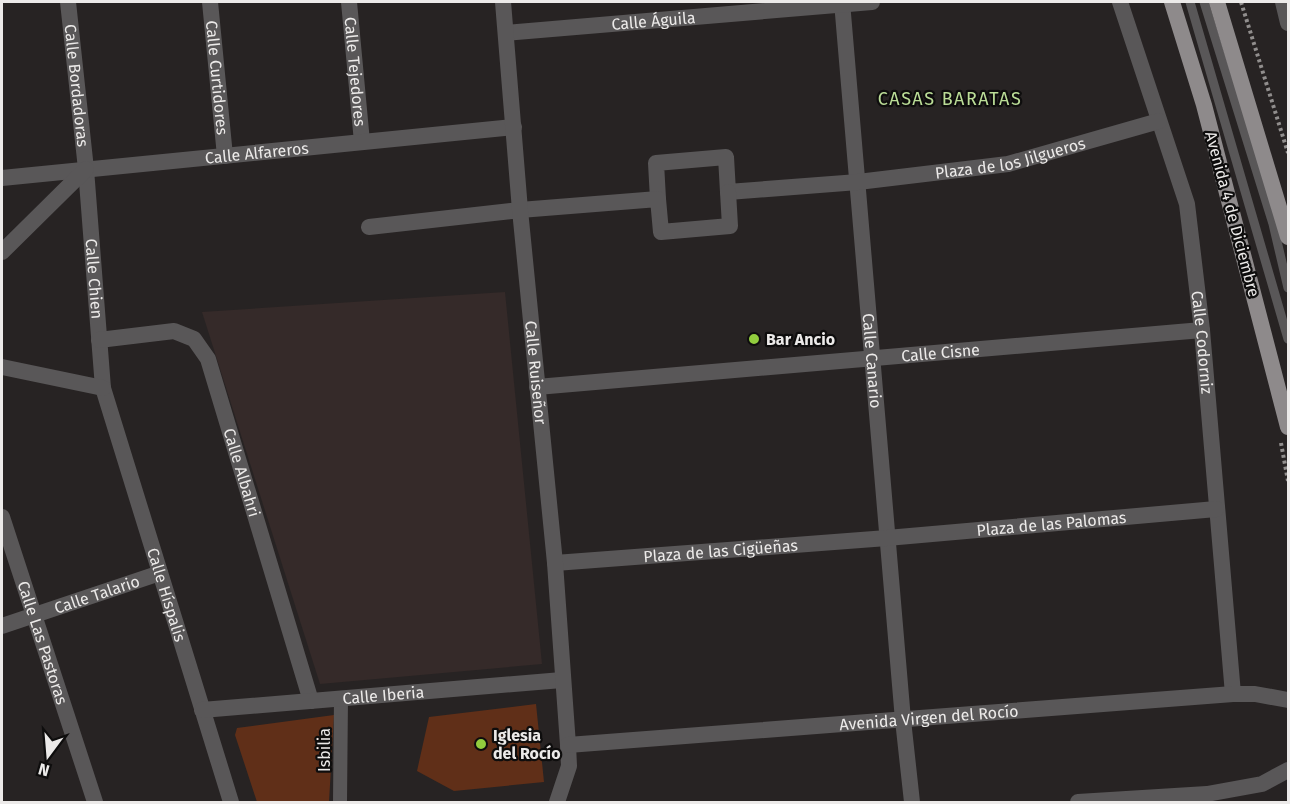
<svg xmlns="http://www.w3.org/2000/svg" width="1290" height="804" viewBox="0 0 1290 804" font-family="'Fira Sans',sans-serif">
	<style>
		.built { fill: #352a29 }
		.building { fill: #602f18 }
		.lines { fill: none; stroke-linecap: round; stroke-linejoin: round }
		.path { stroke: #918e8d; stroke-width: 4; stroke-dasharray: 3 3; stroke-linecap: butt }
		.service { stroke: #595758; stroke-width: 9 }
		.pedestrian { stroke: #595758; stroke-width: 14 }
		.minor { stroke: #595758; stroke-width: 16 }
		.tertiary { stroke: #595758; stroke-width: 16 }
		.primary { stroke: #8e8a8b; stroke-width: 16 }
		.poi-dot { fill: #92cd3e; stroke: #0e0d0d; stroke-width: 2 }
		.labels { text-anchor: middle; stroke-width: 4.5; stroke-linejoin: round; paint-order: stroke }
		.street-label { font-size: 16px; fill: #eceae9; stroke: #0e0d0d }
		.poi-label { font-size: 16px; font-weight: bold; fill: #eceae9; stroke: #0e0d0d; text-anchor: start }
		.neighbourhood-label { font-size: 18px; letter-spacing: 1.5px; fill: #bbdd97; stroke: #0e0d0d }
	</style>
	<rect width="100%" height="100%" fill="#272323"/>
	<!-- built -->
	<path class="built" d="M505 292 542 664 320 684 202 312Z"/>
	<!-- building -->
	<path class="building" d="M536 704 544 782 454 791 417 771 429 717Z
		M334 715 329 802H257L235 735 237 728Z"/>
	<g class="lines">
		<!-- path -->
		<path class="path" d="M1241 2 1288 153
			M1281 443 1288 481"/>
		<!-- service -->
		<path class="service" d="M1190 2 1288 339
			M1204 2 1273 224 1288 288"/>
		<!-- pedestrian -->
		<path class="pedestrian" d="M340 802 341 698"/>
		<!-- minor -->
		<g class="minor">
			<path id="s1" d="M68 2 86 169 103 388 231 802"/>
			<path id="s2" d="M210 2 225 156"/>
			<path id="s3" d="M349 2 362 142"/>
			<path id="s4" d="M842 2 903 720 912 802"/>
			<path id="s5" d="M1120 2 1187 204 1202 330 1233 694"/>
			<path d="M1283 2 1288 23"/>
			<path id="s6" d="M506 33 872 2"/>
			<path id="s7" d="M2 178 514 127"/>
			<path id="s8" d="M658 199 656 163 726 157 728 192 858 182 1008 164 1159 121"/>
			<path d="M369 227 520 210 658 199 661 232 730 226 728 192"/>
			<path d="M2 252 86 169"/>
			<path id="s9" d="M99 340 174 331 194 339 208 359 311 701"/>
			<path d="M2 367 103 388"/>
			<path id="s10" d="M537 387 1202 330"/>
			<path id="s11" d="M2 517 95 802"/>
			<path id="s12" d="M555 563 887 538 1216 509"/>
			<path id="s13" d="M2 626 160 573"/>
			<path id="s14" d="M202 710 562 680"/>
		</g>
		<!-- tertiary -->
		<g class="tertiary">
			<path id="s15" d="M503 2 520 210 555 563 568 745 569 766 557 802"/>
			<path id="s16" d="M568 745 1233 694H1255L1288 700"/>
			<path d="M1078 802 1207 794 1262 784 1288 770"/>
		</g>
		<!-- primary -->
		<path class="primary" d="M1172 2 1204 105 1288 427
			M1217 2 1288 237"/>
	</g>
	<!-- markers -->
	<g class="poi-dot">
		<circle cx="754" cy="339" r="6"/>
		<circle cx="481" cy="744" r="6"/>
	</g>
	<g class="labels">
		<!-- street labels -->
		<g class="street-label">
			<text dy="6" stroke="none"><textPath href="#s6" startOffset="148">Calle Águila</textPath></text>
			<text dy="6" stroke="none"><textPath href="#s3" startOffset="70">Calle Tejedores</textPath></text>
			<text dy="6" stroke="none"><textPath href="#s2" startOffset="76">Calle Curtidores</textPath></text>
			<text dy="6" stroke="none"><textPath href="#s1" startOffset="84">Calle Bordadoras</textPath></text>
			<text dy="6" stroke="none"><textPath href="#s7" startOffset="256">Calle Alfareros</textPath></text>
			<text dy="6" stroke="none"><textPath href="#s8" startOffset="426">Plaza de los Jilgueros</textPath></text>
			<text transform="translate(1233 214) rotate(75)" y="6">Avenida 4 de Diciembre</text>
			<text dy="6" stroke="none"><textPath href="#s1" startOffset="278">Calle Chien</textPath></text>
			<text dy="6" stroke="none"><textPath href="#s5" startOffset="352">Calle Codorniz</textPath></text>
			<text dy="6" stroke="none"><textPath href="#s10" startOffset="405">Calle Cisne</textPath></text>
			<text dy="6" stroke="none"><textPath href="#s4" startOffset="360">Calle Canario</textPath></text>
			<text dy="6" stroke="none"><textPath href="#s15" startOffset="372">Calle Ruiseñor</textPath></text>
			<text dy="6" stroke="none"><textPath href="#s9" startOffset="240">Calle Albahri</textPath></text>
			<text dy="6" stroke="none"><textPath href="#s12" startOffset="498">Plaza de las Palomas</textPath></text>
			<text dy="6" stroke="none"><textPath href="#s12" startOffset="166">Plaza de las Cigüeñas</textPath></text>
			<text dy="6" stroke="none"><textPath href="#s13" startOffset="100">Calle Talario</textPath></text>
			<text dy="6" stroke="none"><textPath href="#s1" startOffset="604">Calle Híspalis</textPath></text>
			<text dy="6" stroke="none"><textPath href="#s11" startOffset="132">Calle Las Pastoras</textPath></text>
			<text dy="6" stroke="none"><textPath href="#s14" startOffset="182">Calle Iberia</textPath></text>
			<text dy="6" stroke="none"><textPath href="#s16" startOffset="362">Avenida Virgen del Rocío</textPath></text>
			<text transform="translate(324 750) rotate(-90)" y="6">Isbilia</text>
		</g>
		<!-- poi labels -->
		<g class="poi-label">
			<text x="766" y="345">Bar Ancio</text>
			<text x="493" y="741">Iglesia<tspan x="493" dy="18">del Rocío</tspan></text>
		</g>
		<!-- neighbourhood labels -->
		<g class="neighbourhood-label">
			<text x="950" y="105">CASAS BARATAS</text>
		</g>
	</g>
	<!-- border -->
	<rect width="1290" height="804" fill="none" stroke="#eceae9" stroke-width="6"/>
	<!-- north arrow -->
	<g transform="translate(48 756) rotate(196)" stroke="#0e0d0d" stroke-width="4.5" paint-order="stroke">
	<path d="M0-4.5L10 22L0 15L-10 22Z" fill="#eceae9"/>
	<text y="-9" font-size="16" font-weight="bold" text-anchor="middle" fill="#eceae9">N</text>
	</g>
</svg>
